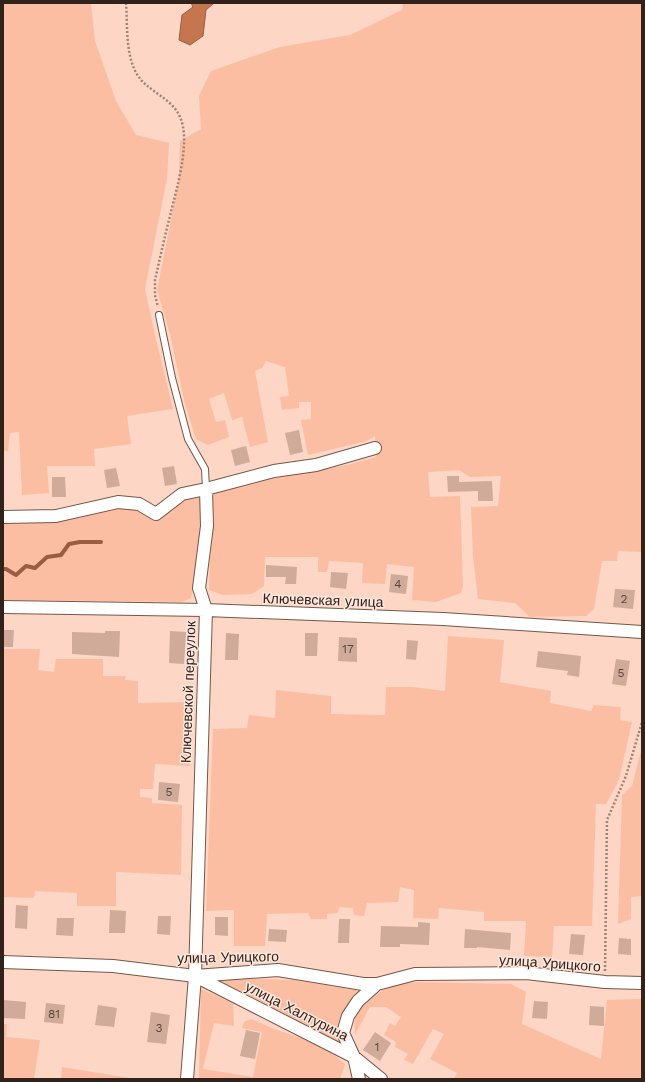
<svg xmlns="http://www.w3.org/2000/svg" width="645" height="1082" viewBox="0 0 645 1082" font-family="'Work Sans',sans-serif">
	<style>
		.green { fill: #fbbea2 }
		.water { fill: #c6764f; stroke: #995d40 }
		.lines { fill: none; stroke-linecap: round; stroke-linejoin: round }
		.stream { stroke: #995d40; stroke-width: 4 }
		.building { fill: #d0ab9a }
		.lane-casing { stroke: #765647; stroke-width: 8 }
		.street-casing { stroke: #765647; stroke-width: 14 }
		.path { stroke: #9e8376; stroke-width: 2.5; stroke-dasharray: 2 2; stroke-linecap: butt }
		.lane { stroke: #fff; stroke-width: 6 }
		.street { stroke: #fff; stroke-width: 12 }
		.labels { text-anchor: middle; stroke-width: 3; stroke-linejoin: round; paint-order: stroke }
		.number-label { font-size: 12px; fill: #59453c }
		.street-label { font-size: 14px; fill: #31231c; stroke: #ffe7dd }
	</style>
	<rect width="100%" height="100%" fill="#fdd6c5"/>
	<!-- green -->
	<path class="green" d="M3 3H91L95 41 116 101 136 135 169 143 167 179 145 289 154 331 173 409 127 416 131 444 94 449 95 466H47L49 493 22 495 19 432 10 433 8 451H3Z
		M403 3H642V552L618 551 617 561H602L594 609 586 616 530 617 515 603 478 599 473 557 471 507 498 506 501 476 470 477 459 470 428 472 430 497 460 496 463 585 461 593 436 602 412 600 414 567 387 564 385 584 362 583 363 563 329 561 327 572H318V557H265L264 586 252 594 223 595 209 590 210 558 214 520 212 494 268 477 307 473 351 464 376 457 375 436 367 441 308 455 301 420 311 419V402H299V408L282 410 280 397 289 396 285 367 266 361 262 368 255 371 268 442 250 447 242 417 232 420 224 393 209 399 216 422 225 420 229 437 208 445 196 439 185 404 170 334 157 290 179 179 180 141 201 129 199 96 211 71 280 47 350 35 402 10Z
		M201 497 202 526 196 574 191 598 182 602 3 600V522L117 507 138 510 156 521 184 500Z
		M448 636 504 640 500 682 551 691 550 703 591 711 594 705 621 707 620 720 632 722 619 780 606 804H596L592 926H554L552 957 524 956 526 921H484V912L439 908 438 919 413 918 414 890 400 887 398 902 367 903 364 916 354 915 353 908 339 907 338 913 327 914V919H311L308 913 267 914 265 946H234V910L206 911 213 729 247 728 249 715 275 718 276 690 331 696V714L385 715 386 687H413L445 691Z
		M3 649H40L38 670 54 672 56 659H103V676H126L125 680 138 681V703L192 702 190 766 155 764 153 789H140V797L152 798V803L182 805 181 875 116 872V906H77V893L35 891 34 898 3 897Z
		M642 747V896L631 897V919L618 924 622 795 632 786Z
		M215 979H265L293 980 360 991 348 1004 341 1017 339 1034 343 1046 233 990Z
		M418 982 511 984 526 992 522 1024 601 1059 607 1000 642 999V1079H454L457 1073 430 1059 444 1034 433 1029 413 1064 404 1060 408 1054 395 1047 396 1042 384 1035 390 1023 395 1026 401 1017 386 1007H370L355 1035C355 1030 354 1024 355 1019 358 1003 384 987 400 984 405 982 412 983 418 982Z
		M201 989 233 1003 234 1026 214 1023 203 1069 253 1077 262 1032 242 1028 244 1022 251 1019 274 1029 302 1038 328 1050 345 1064 340 1079H199Z
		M3 1024H7L6 1037 40 1040 34 1079H3Z
		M62 1067 136 1079H61Z"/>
	<!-- water -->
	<path class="water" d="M191 3H214L206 10 203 36 190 45 179 40 182 15 193 7Z"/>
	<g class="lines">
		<!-- stream -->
		<path class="stream" d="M3 569H6L16 575 26 566 35 568 47 557 61 555 69 544 80 542H101"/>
	</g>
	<!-- building -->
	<path class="building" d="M299 430 303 452 290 455 285 433Z
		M246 446 250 462 235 466 231 450Z
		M174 466 177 484 165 486 162 468Z
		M116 468 120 486 107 488 104 470Z
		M447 476H459V482L492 481 493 501H478V491L448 492Z
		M52 477H65L66 497H52Z
		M266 565 297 567 296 584H285L286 577H266Z
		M331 572 348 573 346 589 330 587Z
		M391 574 408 576 406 594 389 592Z
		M615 589 635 590 633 609 613 607Z
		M3 630H14L13 647H3Z
		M105 631H120L119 657 72 654V632L105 633Z
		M170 631 186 632 184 664 169 663Z
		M226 633 239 634 238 660H225Z
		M305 633H318L317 656H305Z
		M339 637 357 638V662L338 661Z
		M407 640 418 641 416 660 406 659Z
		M538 651 581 656 579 677 567 675 568 671 536 667Z
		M616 659 630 661 626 686 612 684Z
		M159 782 180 784 178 802 158 800Z
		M16 905 28 906 27 929 15 928Z
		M110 910 126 911 125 933H109Z
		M158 916H171L170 935 157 934Z
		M215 917H228V936L215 935Z
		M57 918H74L73 936 56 935Z
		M339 919H350L349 943H338Z
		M418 922 430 923 429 945 400 944V947H380L381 926 418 927Z
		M269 929 287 930 286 942 268 941Z
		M465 929 511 933 510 950 477 947V948H464Z
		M571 934 585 935 583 955 569 954Z
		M619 938 631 939V955L618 954Z
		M3 1000 26 1002 25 1019 3 1018Z
		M534 1001 548 1002 547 1019 532 1018Z
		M46 1003 65 1005 63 1024 44 1022Z
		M98 1005 117 1008 114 1027 95 1025Z
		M590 1006 604 1007V1026L589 1025Z
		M151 1012 170 1015 166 1044 147 1042Z
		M246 1030 260 1033 255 1059 240 1056Z
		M375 1032 391 1043 380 1061 363 1050Z"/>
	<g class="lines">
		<!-- lane casing -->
		<g class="lane-casing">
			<path id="lane" d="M159 315 172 378 188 439 205 469 206 489"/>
		</g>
		<!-- street casing -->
		<g class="street-casing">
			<path id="street" d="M3 517 56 516 118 502 139 504 156 514 182 494 206 489 274 471 316 465 375 448
				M3 607 206 610 443 619 642 632
				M3 962 113 966 195 976 278 970 363 984H377L415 974 526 973 605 982 642 983
				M195 976 354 1057 381 1079
				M187 1079 195 976 206 610 199 588 207 526 206 489
				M359 1079 354 1057 343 1033 348 1016 358 1001 377 984"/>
		</g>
		<!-- path -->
		<path class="path" d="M126 3C128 29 124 65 145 84 156 94 174 102 180 117 191 141 177 187 171 212 165 235 160 258 155 280V295L158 307
			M605 971 607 820 626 776 642 722"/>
		<!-- lane -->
		<use href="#lane" class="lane"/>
		<!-- street -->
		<use href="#street" class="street"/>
	</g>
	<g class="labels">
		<!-- number labels -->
		<g class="number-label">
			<text x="398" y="588">4</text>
			<text x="624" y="603">2</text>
			<text x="348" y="653">17</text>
			<text x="621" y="677">5</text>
			<text x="169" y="796">5</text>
			<text x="54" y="1018">81</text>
			<text x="159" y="1032">3</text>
			<text x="377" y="1051">1</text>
		</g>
		<!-- street labels -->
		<g class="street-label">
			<text transform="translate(323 600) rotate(2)" y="5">Ключевская улица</text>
			<text transform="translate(188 692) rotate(-88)" y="5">Ключевской переулок</text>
			<text transform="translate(228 957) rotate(-1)" y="5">улица Урицкого</text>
			<text transform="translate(550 963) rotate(4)" y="5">улица Урицкого</text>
			<text transform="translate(297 1011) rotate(27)" y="5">улица Халтурина</text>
		</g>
	</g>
	<!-- border -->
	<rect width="645" height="1082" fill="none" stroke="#31231c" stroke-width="8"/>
</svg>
